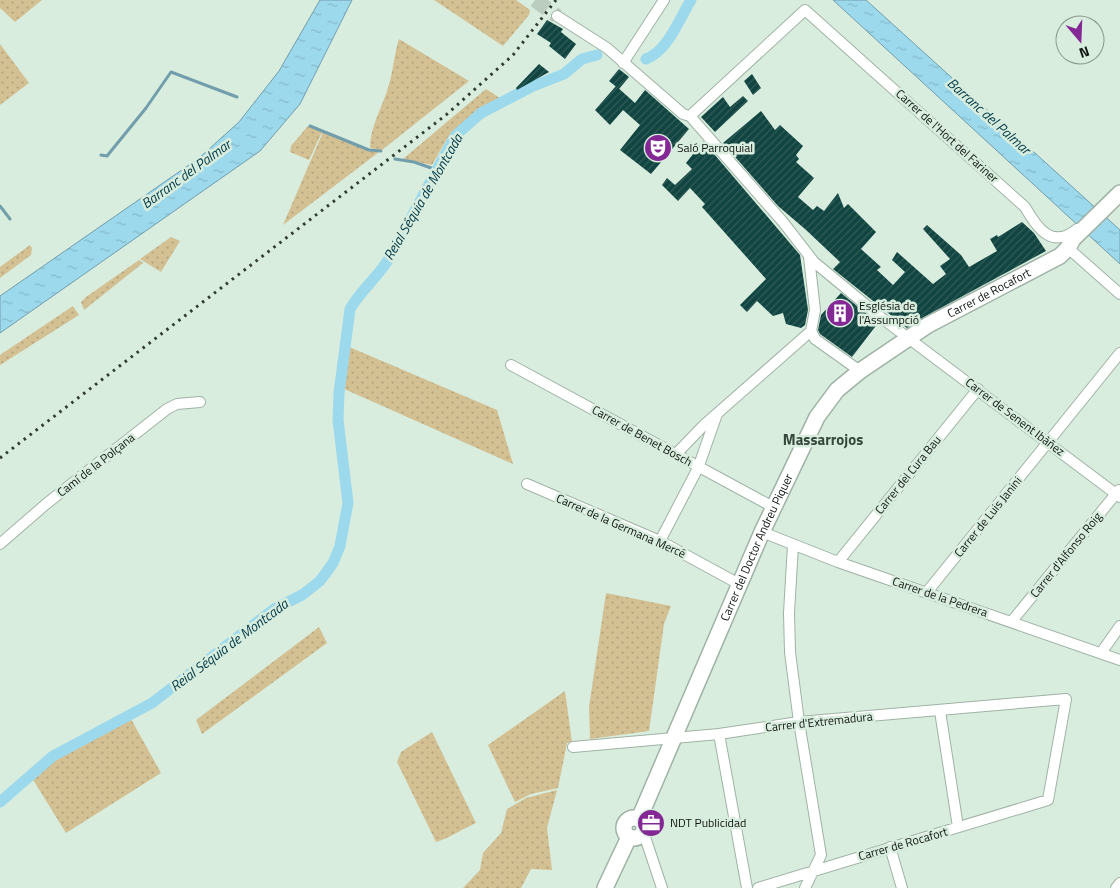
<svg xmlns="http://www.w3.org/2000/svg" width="1120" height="888" viewBox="0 0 1120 888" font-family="'Titillium Web',sans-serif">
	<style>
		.grass { fill: url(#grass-dots) }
		.water { fill: url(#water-ripples); stroke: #729eab }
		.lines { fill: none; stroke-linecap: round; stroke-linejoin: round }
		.stream { stroke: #729eab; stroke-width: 3 }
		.canal { stroke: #9cd9ed; stroke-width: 11 }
		.building { fill: url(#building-hatch) }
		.secondary-tunnel { stroke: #bacdbf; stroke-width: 15; stroke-dasharray: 15 8; stroke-linecap: butt }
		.street-casing { stroke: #9fb3a5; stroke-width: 12 }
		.secondary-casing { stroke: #9fb3a5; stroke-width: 18 }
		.street { stroke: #fff; stroke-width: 10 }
		.secondary { stroke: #fff; stroke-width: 15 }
		.rail { stroke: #313b34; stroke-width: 3; stroke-dasharray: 2.5 5; stroke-linecap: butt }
		.labels { text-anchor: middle; stroke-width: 5; stroke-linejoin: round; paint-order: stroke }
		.street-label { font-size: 12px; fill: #0f1611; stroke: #d8edde }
		.poi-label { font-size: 12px; fill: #0f1611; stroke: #d8edde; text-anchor: start }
		.water-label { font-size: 14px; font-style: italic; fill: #003847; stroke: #d8edde }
		.quarter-label { font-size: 15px; font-weight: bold; fill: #35463a; stroke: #d8edde }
	</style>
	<defs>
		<pattern id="grass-dots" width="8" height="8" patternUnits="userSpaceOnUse" patternTransform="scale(1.25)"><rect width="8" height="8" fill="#d3c093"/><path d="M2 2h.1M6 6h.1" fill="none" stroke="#b4a47e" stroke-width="1.8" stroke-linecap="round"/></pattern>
		<pattern id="water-ripples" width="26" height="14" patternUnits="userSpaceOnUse" patternTransform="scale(1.25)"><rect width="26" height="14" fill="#9cd9ed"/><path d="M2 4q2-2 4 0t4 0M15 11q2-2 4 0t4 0" fill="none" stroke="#85baca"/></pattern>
		<pattern id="building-hatch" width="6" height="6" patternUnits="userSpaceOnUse" patternTransform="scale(1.25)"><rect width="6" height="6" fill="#114541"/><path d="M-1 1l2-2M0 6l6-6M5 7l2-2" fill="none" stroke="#325c59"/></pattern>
	</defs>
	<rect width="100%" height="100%" fill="#d8edde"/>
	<!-- grass -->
	<path class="grass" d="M0 0H42L15 22 0 8Z
		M434 0H516L530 10 529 15 503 46Z
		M399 39 469 81 382 150 370 148C370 127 382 108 388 88 393 72 394 55 399 39Z
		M0 44 29 83 0 105Z
		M486 89 500 98 475 112 448 137 432 165 403 159Z
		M308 126 322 132 309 160 290 152 291 146Z
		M323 132 369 151 379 152 283 225Z
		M171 237 180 241 161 272 140 259Z
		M30 245 32 248 31 255 0 278V267Z
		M139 260 143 263 84 310 81 302 86 297Z
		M73 306 79 315 0 365V355Z
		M347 346 497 410 513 464 342 388Z
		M606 593 671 606 664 624 649 731 590 739 589 707Z
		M319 627 327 643 202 734 196 720Z
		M565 691 572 742 567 743 558 788 531 794 515 802 488 745Z
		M131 719 161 773 66 833 32 778 47 765Z
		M432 732 476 823C462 829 450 838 436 842L397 762 401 752Z
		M557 790 547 828 552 870 531 869 521 888H463L480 870 483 853 501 833 507 809 526 798Z"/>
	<!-- water -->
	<path class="water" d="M320 0H352L300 104 260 151 0 333V296L199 158 239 122 279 71Z
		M833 0H866L1120 230V264Z"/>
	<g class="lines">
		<!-- stream -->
		<path class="stream" d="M310 126 369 150 381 151
			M101 155 107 156 146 108 171 72 237 97
			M395 159 414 162 437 170
			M0 206 10 219"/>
		<!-- canal -->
		<path class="canal" d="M646 59C668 51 679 19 691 0
			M0 802 53 756 152 703 274 609 302 595 320 581 333 563 340 546 348 503 338 420 339 393 350 309C361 290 379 276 390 257L455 136 481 113 531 87 564 74 582 59 597 55"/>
	</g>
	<!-- building -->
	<path class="building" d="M547 20 563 29 561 32 576 44 565 59 549 46 551 43 537 34Z
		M539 64 549 72 517 90 516 88Z
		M619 69 629 77 619 89 609 81Z
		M752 74 761 88 753 95 744 81Z
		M616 86 635 103 645 90 689 129 651 174 620 150 640 125 623 110 610 125 595 110Z
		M743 96 748 101 715 132 701 117 723 97 730 107Z
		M761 111 775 130 780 125 803 146 796 155 799 159 796 162 814 178 798 197 813 210 817 206 824 211 838 193 844 208 848 204 876 232 861 249 881 267 877 270 893 285 905 272 892 260 897 252 933 284 946 274 940 266 950 259 923 229 927 225 961 255 969 267 997 251 990 239 997 235 998 237 1022 222 1034 233 1046 251 924 317 907 328 833 269 840 262 805 229 778 206 723 143Z
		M703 141 800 255 808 310 805 325 801 328 786 324 783 313 773 316 757 301 747 312 740 305 766 279 702 207 705 204 690 188 678 201 662 185 667 178 675 185 692 169 686 163Z
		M841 293 878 323 852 357 820 334 818 330 821 315Z"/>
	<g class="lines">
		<!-- secondary-tunnel -->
		<path class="secondary-tunnel" d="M535 0 557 16"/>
		<!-- street casing -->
		<g class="street-casing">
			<path id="street" d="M557 16 607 48 683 114 690 116 783 222 814 262 883 319 1120 497
				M623 63 664 0
				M690 116 805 10 1025 207C1037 228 1052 250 1077 229
				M1068 248 1120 294
				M811 331 815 339 860 371
				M511 365 773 507
				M677 453 704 425 811 331 815 310 809 257
				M527 484 660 541 739 584
				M762 532 838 562 1120 660
				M660 541 698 468 717 414
				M0 544 46 504 167 409 177 404 200 402
				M793 545 789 613 790 652 799 722 821 855 805 888
				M838 562 978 389
				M927 592 1120 353
				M1012 621 1119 490
				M1101 653 1120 626
				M940 711 958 827
				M719 734 747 888
				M573 747 719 734 799 722 1066 699 1048 800 758 888
				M642 835 646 840 662 888
				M890 847 902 888
				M1116 888 1120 883"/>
		</g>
		<!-- secondary casing -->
		<g class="secondary-casing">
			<g id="secondary">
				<circle cx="634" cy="828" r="10"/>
				<path id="s1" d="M639 819 762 532 817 417 837 390 860 371 928 325 1060 256 1068 248 1073 239 1120 193"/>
				<path d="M605 888 629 837"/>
			</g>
		</g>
		<!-- street -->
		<use href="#street" class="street"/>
		<!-- secondary -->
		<use href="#secondary" class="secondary"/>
		<!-- rail -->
		<path class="rail" d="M0 458 446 115 513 55 556 0"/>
	</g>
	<!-- icons -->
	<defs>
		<g id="theatre-disc" transform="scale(1.4375)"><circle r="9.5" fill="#832894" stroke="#d8edde"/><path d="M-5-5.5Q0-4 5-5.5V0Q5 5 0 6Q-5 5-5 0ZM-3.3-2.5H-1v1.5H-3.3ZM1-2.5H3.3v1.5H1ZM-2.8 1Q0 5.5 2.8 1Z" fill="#fff"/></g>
		<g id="building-disc" transform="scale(1.4375)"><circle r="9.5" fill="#832894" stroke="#d8edde"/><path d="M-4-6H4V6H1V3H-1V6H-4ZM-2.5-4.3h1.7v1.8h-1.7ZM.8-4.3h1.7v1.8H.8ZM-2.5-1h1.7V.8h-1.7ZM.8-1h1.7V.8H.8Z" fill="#fff"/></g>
		<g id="office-disc" transform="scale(1.4375)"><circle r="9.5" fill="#832894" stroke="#d8edde"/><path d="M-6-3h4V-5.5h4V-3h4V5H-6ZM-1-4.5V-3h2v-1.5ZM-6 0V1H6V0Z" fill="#fff"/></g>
	</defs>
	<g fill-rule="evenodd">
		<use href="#theatre-disc" x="658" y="148"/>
		<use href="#building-disc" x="840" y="313"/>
		<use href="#office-disc" x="651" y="823"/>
	</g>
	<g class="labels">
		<!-- street labels -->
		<g class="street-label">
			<text transform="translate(947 136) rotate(42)" y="4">Carrer de l'Hort del Fariner</text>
			<text dy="4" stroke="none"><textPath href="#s1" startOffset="654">Carrer de Rocafort</textPath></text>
			<text transform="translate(1015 417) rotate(37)" y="4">Carrer de Senent Ibàñez</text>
			<text transform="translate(642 436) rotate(29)" y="4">Carrer de Benet Bosch</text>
			<text transform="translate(96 465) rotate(-38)" y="4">Camí de la Polçana</text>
			<text transform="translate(908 475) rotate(-51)" y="4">Carrer del Cura Bau</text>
			<text transform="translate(988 517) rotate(-51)" y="4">Carrer de Luis Janini</text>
			<text transform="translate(621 526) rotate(24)" y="4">Carrer de la Germana Mercé</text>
			<text dy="4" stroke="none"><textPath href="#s1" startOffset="296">Carrer del Doctor Andreu Piquer</textPath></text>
			<text transform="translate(1066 555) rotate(-51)" y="4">Carrer d'Alfonso Roig</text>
			<text transform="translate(940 597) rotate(19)" y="4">Carrer de la Pedrera</text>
			<text transform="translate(819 722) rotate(-6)" y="4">Carrer d'Extremadura</text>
			<text transform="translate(903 844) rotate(-16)" y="4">Carrer de Rocafort</text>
		</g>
		<!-- poi labels -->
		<g class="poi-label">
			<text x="677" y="152">Saló Parroquial</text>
			<text x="859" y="310">Església de<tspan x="859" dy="14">l'Assumpció</tspan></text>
			<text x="670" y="827">NDT Publicidad</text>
		</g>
		<!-- water labels -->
		<g class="water-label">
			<text transform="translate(989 116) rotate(42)" y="5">Barranc del Palmar</text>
			<text transform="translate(186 174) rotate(-36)" y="5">Barranc del Palmar</text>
			<text transform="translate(423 197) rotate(-60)" y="5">Reial Séquia de Montcada</text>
			<text transform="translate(229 645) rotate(-37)" y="5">Reial Séquia de Montcada</text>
		</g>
		<!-- quarter labels -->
		<g class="quarter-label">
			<text x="823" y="445">Massarrojos</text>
		</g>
	</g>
	<!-- north arrow -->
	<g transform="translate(1080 40) rotate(161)"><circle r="24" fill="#d8edde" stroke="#88978c"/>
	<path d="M0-4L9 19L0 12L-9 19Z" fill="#832894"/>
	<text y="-8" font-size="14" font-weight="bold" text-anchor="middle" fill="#0f1611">N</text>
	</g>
</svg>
